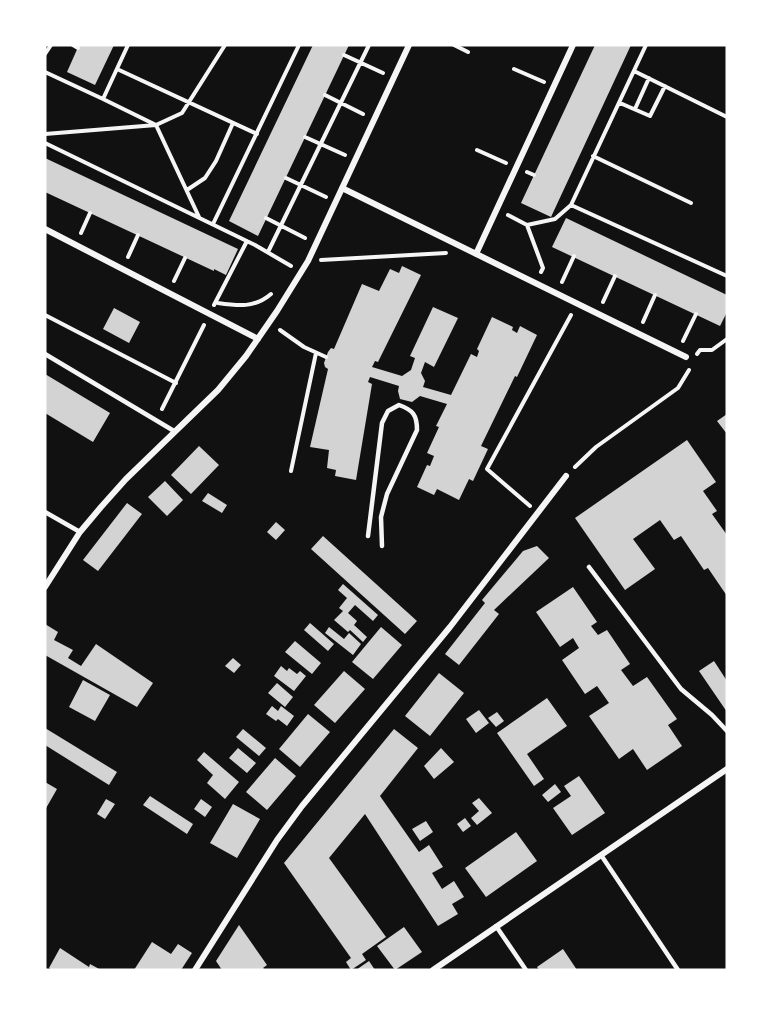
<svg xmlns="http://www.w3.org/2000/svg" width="772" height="1015" viewBox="0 0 772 1015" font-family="Quicksand,sans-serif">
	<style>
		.building { fill: #d3d3d3 }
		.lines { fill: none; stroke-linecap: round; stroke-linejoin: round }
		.path { stroke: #f5f5f5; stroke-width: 4 }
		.service { stroke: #f5f5f5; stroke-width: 4.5 }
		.minor { stroke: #f5f5f5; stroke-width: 6 }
	</style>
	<rect width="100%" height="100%" fill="#111"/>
	<!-- building -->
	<path class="building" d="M79 45H114L95 85 67 72Z
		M313 45H349L258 236 229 221Z
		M595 45H631L551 217 521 203Z
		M45 158 238 249 226 275 214 269V271L45 192Z
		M566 218 727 295V312L720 326 552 247Z
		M402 266 421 275 378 362 375 361 372 367 402 376 411 370 415 358 410 356 433 307 458 318 434 367 425 362 421 373 425 381 423 387 451 395 471 354 477 357 479 351 477 349 492 317 513 327 512 330 517 333 520 326 537 335 517 377 515 376 481 446 488 449 473 481 469 479 459 500 437 489 434 495 417 487 427 465 430 466 434 456 427 453 439 427 436 426 447 404 420 396 412 402 400 399 398 391 399 386 370 377 368 382 372 384 356 480 335 476 336 470 327 468 329 450 310 447 328 369 325 367 324 363 328 352 331 348 334 349 362 284 379 291 390 269 399 273Z
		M114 308 140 322 129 343 103 329Z
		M45 374 110 413 93 442 45 413Z
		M727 414V434L717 421Z
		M687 440 716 482 703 491 717 511 712 514 727 535V596L708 568 704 570 681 536 674 540 660 520 633 539 655 569 625 590 575 518Z
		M199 446 219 465 191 494 171 475Z
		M165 481 183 500 167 516 148 497Z
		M208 493 227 505 222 513 202 501Z
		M127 503 142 514 98 571 83 560Z
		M276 522 285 530 276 540 267 532Z
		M323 536 417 621 405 634 311 549Z
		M537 546 549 558 494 610 499 614 459 665 445 654 485 603 482 600 523 551Z
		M343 584 378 615 373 621 355 605 348 613 357 621 354 625 367 637 363 642 350 630 348 632 334 620 343 611 339 608 347 598 338 590Z
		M573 587 597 622 591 626 598 635 607 630 630 664 621 670 633 686 647 677 677 719 668 725 682 746 647 770 633 749 619 759 589 716 609 703 597 686 585 694 562 660 579 648 573 638 560 647 536 612Z
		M310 623 334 644 328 651 304 630Z
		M45 624 58 632 54 640 73 650 68 658 81 666 96 644 153 683 137 707 45 655Z
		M329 627 344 639 349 633 361 644 353 655 325 633Z
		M381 627 402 645 373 679 352 662Z
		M295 641 321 663 312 674 285 652Z
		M233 658 241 665 234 673 225 666Z
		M714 661 727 681V712L699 671Z
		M281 666 287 671 289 668 297 674 300 671 306 676 294 691 274 676Z
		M344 671 365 689 335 723 314 705Z
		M439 673 464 693 430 736 405 716Z
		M83 680 110 695 95 721 69 707Z
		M277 683 293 697 285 707 268 693Z
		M547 698 567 726 527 754 544 779 534 786 497 733Z
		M272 706 278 711 281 706 294 716 287 726 278 719 276 721 266 714Z
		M479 710 489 723 476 733 466 719Z
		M497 712 504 721 496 727 488 718Z
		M308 714 330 732 300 767 279 749Z
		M45 728 117 772 109 785 45 745Z
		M243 729 266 748 259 756 236 737Z
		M394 729 418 748 380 796 419 852 429 845 443 867 432 873 442 889 454 881 464 897 452 904 458 914 438 926 365 814 329 858 386 937 362 954 366 960 351 970 346 962 351 958 284 863Z
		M238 748 256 763 247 773 229 758Z
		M441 748 454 762 434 779 424 766Z
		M204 752 239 782 225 799 207 783 213 775 197 760Z
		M275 758 296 776 267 810 246 792Z
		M579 776 605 813 572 835 553 808 571 796 564 786Z
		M45 782 57 789 45 810Z
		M555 784 561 792 548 802 542 795Z
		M150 796 193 824 187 834 143 805Z
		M479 798 492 813 477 825 471 818 479 811 472 803Z
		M106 799 115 804 105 819 97 814Z
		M201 799 212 807 205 817 194 809Z
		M233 804 260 819 237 858 210 843Z
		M465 818 471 826 463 832 457 824Z
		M426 821 433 832 420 841 412 829Z
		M516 832 537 861 486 897 465 868Z
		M239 925 267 965 263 968 265 970H222L216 961Z
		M404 927 422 952 395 970 377 946Z
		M152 942 171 954 178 944 192 953 181 970H134Z
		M60 948 89 967 90 964 101 970H52L49 968Z
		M563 949 577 970H539L537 967Z
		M369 961 375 970H356Z"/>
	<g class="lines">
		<!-- path -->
		<path class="path" d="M73 45 78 48
			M454 45 468 52
			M45 54 51 45
			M344 55 383 73
			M117 69 257 134
			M514 69 544 82
			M634 71 727 117
			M45 72 103 99 128 45
			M325 95 363 114
			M103 99 156 125 199 217
			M620 103 650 116 665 86
			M635 109 649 78
			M45 134 156 125 182 113 225 45
			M305 137 345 155
			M45 143 255 245 291 266
			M477 150 506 163
			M593 156 691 203
			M527 172 534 175
			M286 178 326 197
			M187 190 205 178 216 161 233 123
			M571 205 727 276
			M508 215 527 225 555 219 571 205 646 45
			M266 218 305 238
			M213 224 299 45
			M527 225 543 268 541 272
			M81 233 90 213
			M268 252 369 45
			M128 257 138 235
			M321 260 446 253
			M174 281 185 258
			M562 282 574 256
			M603 302 615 276
			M218 303C238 306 255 308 271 294
			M214 305 247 241
			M45 315 176 383
			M643 322 655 295
			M280 330 304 347 326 357
			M683 341 696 314
			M697 354 700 350H712L727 339
			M162 409 204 325
			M575 467 596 447 678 388 689 370
			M291 471 316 353
			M530 506 487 469 571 315"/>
		<!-- service -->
		<path class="service" d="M45 354 174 431
			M45 512 80 532
			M368 536 382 423 388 411 399 405C413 410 417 415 417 430L387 494 381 517 382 546
			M589 567 681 689 712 715 727 731
			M601 855 678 970
			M496 926 526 970"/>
		<!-- minor -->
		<path class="minor" d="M342 188 686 357
			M45 229 258 339
			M476 254 573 45
			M45 587 80 532 101 507 126 479 218 390 246 356 277 311 308 261 409 45
			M195 970 277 840 302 806 450 627 566 476
			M433 970 727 769"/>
	</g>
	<!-- border -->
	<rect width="772" height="1015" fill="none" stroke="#ffffff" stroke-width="93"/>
</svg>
